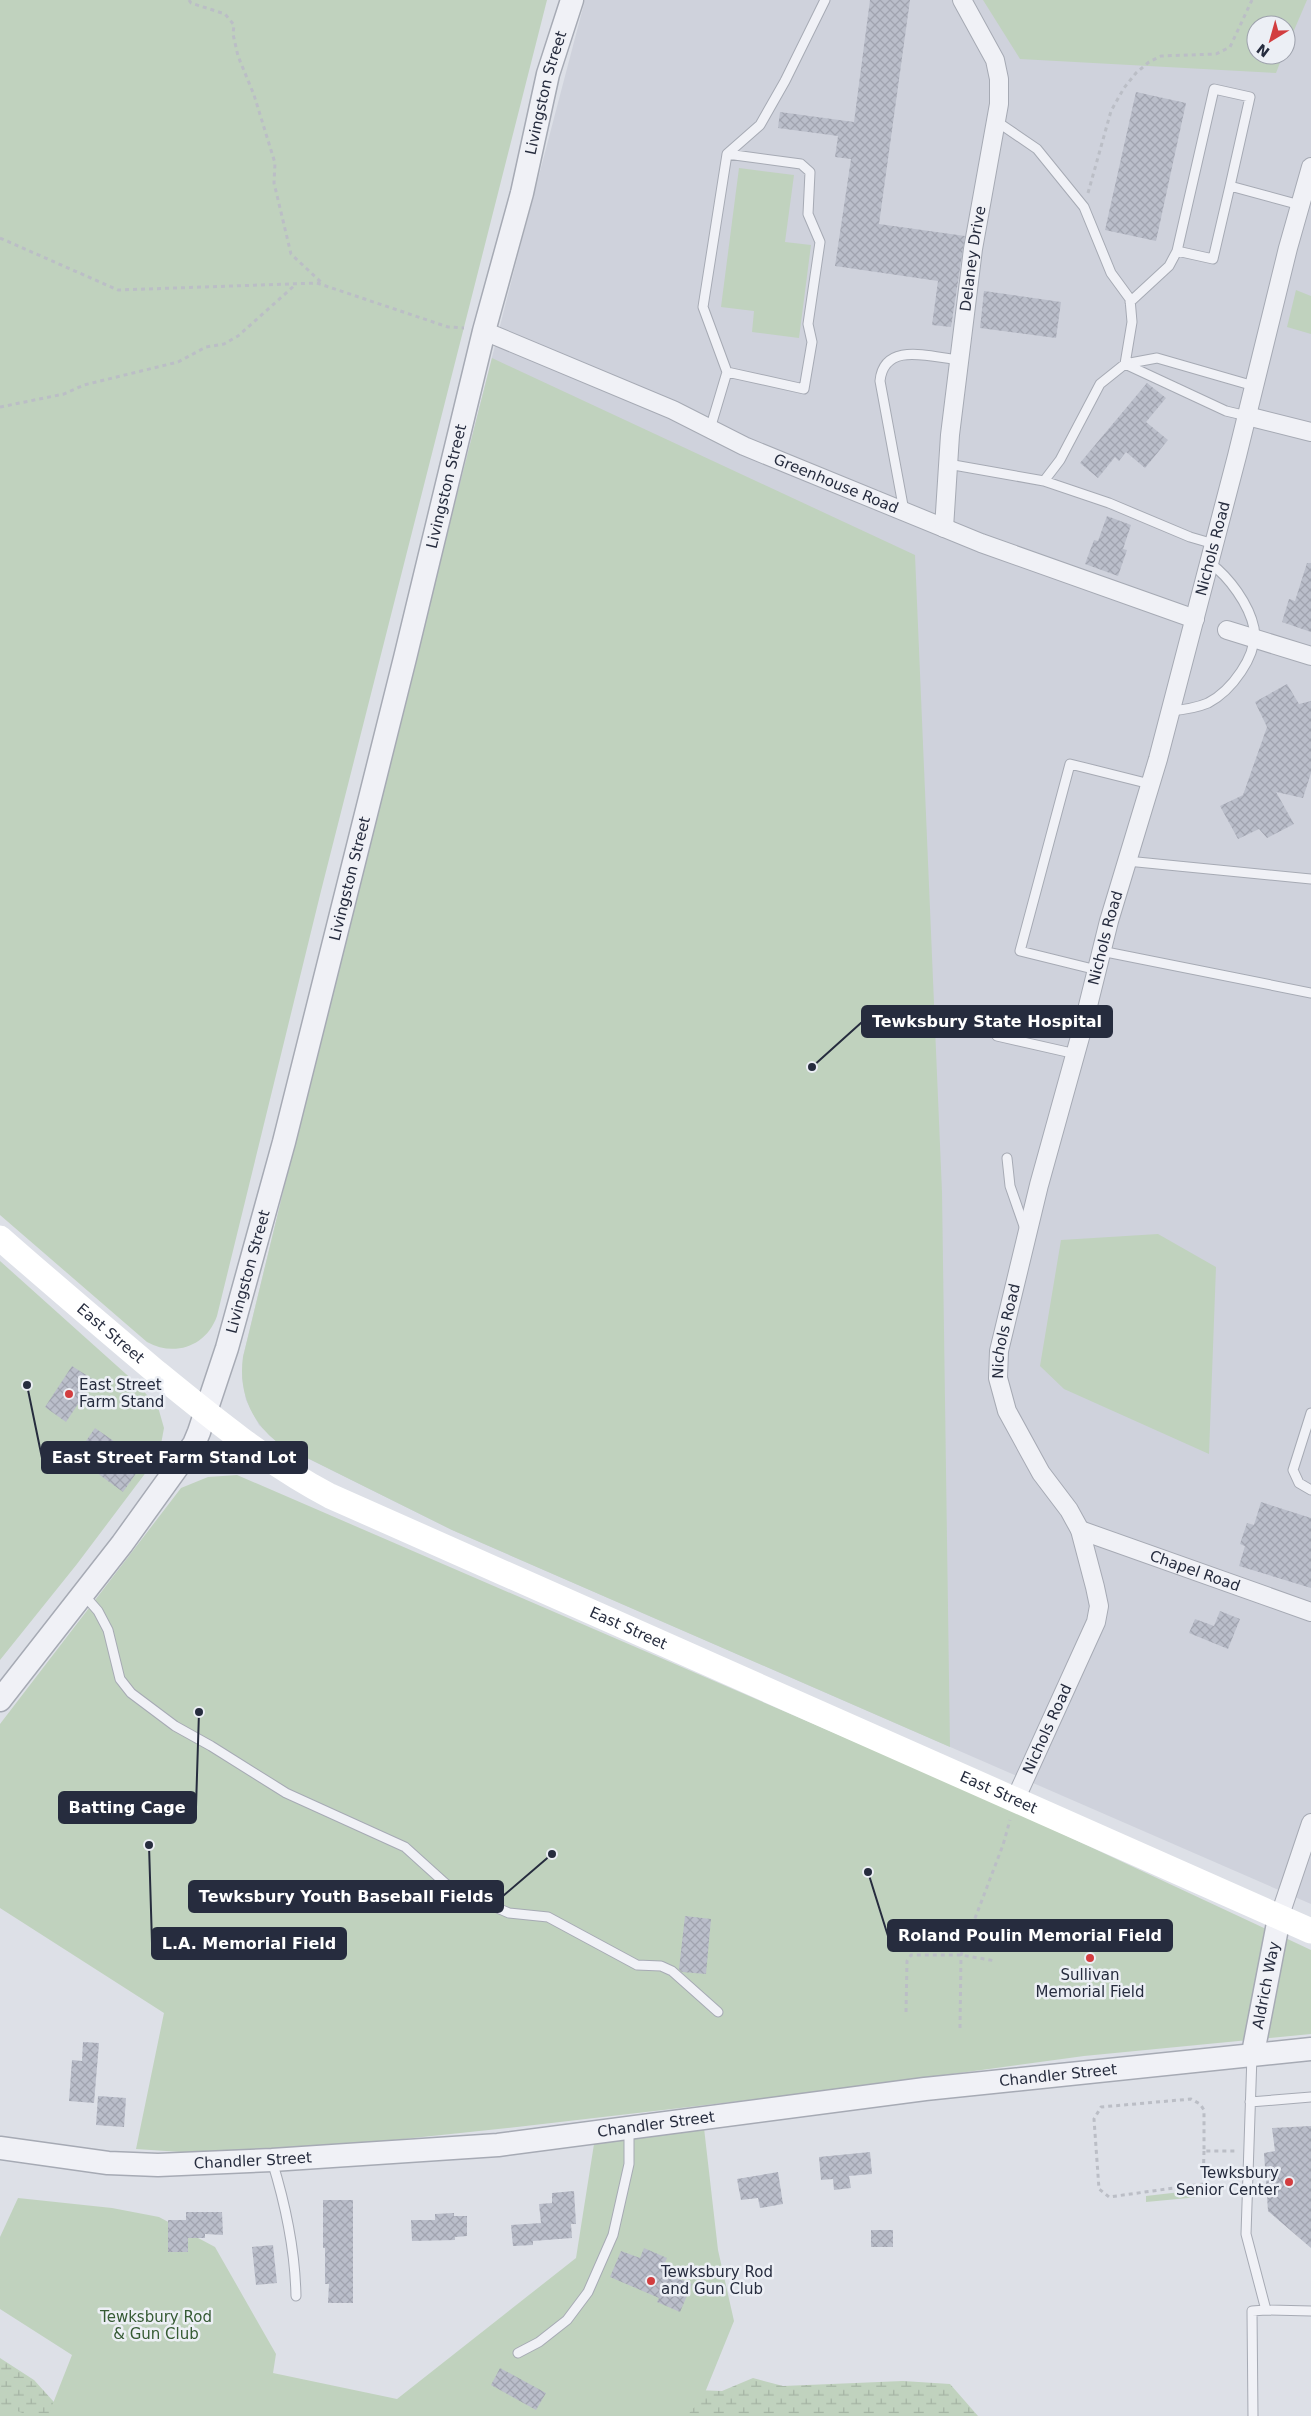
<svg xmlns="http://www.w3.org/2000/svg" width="1311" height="2416" viewBox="0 0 1311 2416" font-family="'DejaVu Sans',sans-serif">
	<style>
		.built { fill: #cfd2dc; fill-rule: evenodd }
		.wetland { fill: url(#wetland-marsh) }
		.park { fill: #c0d2be }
		.building { fill: url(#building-cross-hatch) }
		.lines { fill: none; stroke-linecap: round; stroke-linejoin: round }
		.service-casing { stroke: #a6aab4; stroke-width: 11 }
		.minor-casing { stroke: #a6aab4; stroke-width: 20 }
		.tertiary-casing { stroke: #a6aab4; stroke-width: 25 }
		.path { stroke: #bbbec6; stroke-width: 3; stroke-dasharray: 4 4; stroke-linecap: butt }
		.service { stroke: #f0f1f6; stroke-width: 9 }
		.minor { stroke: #f0f1f6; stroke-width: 18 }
		.tertiary { stroke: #f0f1f6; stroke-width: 22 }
		.secondary { stroke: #fff; stroke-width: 25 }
		.poi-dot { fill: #d23d3f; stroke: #eceff5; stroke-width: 2 }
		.labels { text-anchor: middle; stroke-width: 5; stroke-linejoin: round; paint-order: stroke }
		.street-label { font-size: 15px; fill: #262c3e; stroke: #eceff5 }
		.poi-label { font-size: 15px; fill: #262c3e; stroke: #eceff5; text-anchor: start }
		.park-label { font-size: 15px; fill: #355a33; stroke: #eceff5 }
		.leader { fill: none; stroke: #262c3e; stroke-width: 2 }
		.callout-dot { fill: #262c3e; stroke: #eceff5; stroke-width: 2 }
		.callout { fill: #262c3e; stroke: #262c3e; stroke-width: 2 }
		.callout-label { font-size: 16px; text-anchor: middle; font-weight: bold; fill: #fff }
	</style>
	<defs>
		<pattern id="wetland-marsh" width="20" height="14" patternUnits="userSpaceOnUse" patternTransform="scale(1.25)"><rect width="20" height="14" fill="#c0d2be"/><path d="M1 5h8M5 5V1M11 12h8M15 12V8" fill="none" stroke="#a5b4a4"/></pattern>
		<pattern id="building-cross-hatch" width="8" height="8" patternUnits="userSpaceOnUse" patternTransform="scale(1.25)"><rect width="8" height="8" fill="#babeca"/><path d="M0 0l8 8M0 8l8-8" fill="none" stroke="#a0a3af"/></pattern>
	</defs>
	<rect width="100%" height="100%" fill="#dde0e7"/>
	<!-- built -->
	<path class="built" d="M585 0H1311V1904L452 1530 281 1445 259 1425 246 1400 242 1378 243 1357 354 900 517 259ZM1256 25H1286V55H1256Z"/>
	<!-- wetland -->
	<path class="wetland" d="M0 2358 34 2380 63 2412 71 2416H0Z
		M753 2378 783 2386 903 2381 950 2384 978 2416H629L642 2388 722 2391Z"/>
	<!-- park -->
	<path class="park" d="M0 0H547L321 891 217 1316C206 1347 174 1357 147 1342L0 1215Z
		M983 0H1307L1286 49V25H1256V55H1283L1276 73 1020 59Z
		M739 168 794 175 785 242 811 245 799 338 752 332 754 311 721 307Z
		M1296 290 1311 296V334L1287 327Z
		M492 358 915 555 942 1192 950 1747 452 1530 281 1445C252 1424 238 1393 243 1357L354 900Z
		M1158 1234 1216 1267 1209 1454 1064 1389 1040 1366 1061 1240Z
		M0 1261 136 1383 158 1407 164 1428 159 1455 147 1471 77 1564 0 1660Z
		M237 1475 992 1801 1311 1950V2034L1084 2056 835 2090 517 2127 241 2156 136 2149 164 2013 0 1908V1724L181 1488 208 1477Z
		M704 2128 718 2250 734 2321 704 2395 687 2416H48L72 2355 0 2309V2237L18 2198 112 2208 159 2217 215 2247 276 2354 273 2373 397 2399 576 2258 594 2144Z
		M1198 2190 1199 2197 1146 2202V2196Z
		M0 2404 30 2416H0Z"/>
	<!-- building -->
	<path class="building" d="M870 0H910L879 224 965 236 951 327 932 325 938 281 835 266 851 159 835 157 838 136 778 128 780 112 854 122Z
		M1136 92 1186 103 1156 241 1105 230Z
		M984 291 1061 302 1056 338 980 328Z
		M1147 383 1166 398 1146 422 1168 440 1145 468 1126 452 1119 461 1115 457 1098 478 1080 463Z
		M1107 516 1131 525 1123 549 1127 550 1118 576 1085 564 1094 540 1098 541Z
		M1307 563H1311V632L1282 622 1289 599 1295 601Z
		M1287 684 1299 704 1311 701V773L1303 798 1276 792 1294 824 1267 838 1259 829 1238 839 1220 806 1243 795 1267 727 1255 702Z
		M72 1366 94 1380 66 1422 45 1407Z
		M95 1428 144 1462 123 1492 75 1457Z
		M1261 1502 1311 1518V1588L1239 1566 1245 1546 1240 1544 1247 1523 1254 1525Z
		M1220 1611 1240 1619 1228 1649 1189 1633 1195 1619 1214 1626Z
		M685 1916 711 1919 706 1974 682 1972 679 1969Z
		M83 2042 99 2043 94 2103 69 2101 72 2060 82 2061Z
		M98 2096 126 2098 124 2127 96 2125Z
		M1311 2126V2248L1268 2211 1264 2153 1275 2151 1272 2128Z
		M870 2152 872 2174 849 2176 851 2188 834 2190 833 2179 821 2180 819 2157Z
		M778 2172 783 2204 760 2208 758 2198 741 2200 737 2179Z
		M574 2191 576 2224H571L572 2238 533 2241V2245L513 2246 511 2225 541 2223 539 2204 552 2203V2193Z
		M323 2200H353V2303H328L329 2284H325V2248H323Z
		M186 2212H222L223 2235 205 2234V2238H188V2252H168V2220H186Z
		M454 2213V2216H467V2236L455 2237V2240L412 2241 411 2220H435V2214Z
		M871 2230H893V2247H871Z
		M273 2245 277 2283 256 2285 252 2247Z
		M644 2248 667 2258 663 2267 670 2270 668 2274 692 2284 680 2312 657 2302 659 2298 610 2277 621 2251 640 2258Z
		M500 2368 546 2393 536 2410 491 2385Z"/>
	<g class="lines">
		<!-- service casing -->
		<g class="service-casing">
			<path id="service" d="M996 121 1037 149 1084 207 1111 273 1130 299 1132 322 1125 364 1157 358 1254 386
				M1230 186 1250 97 1214 89 1177 251 1213 259 1230 186 1300 205
				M1130 302 1169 266 1177 251
				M727 372 804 389 812 342 808 324 820 242 808 214 810 172 801 164 727 154
				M710 429 727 372 703 307 727 154 760 125 785 81 825 0
				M948 464 1044 481 1109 503 1190 537 1214 544
				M1044 481 1060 460 1100 384 1125 364 1226 411 1247 416
				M904 511 880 381C884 341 930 357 959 360
				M1170 711C1182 710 1196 708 1208 703 1231 691 1258 656 1254 628 1249 604 1229 577 1210 563
				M1127 861 1311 879
				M1101 951 1311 993
				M1097 970 1020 951 1070 764 1150 784
				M997 1036 1076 1054
				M1007 1158 1010 1186 1025 1229
				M1311 1413 1293 1470 1299 1483 1311 1490
				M84 1595 98 1611 108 1630 120 1679 131 1693 175 1726 211 1746 286 1793 405 1847 446 1884 458 1891 509 1913 548 1917 637 1965 661 1966 672 1971 718 2012
				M1252 2055 1246 2234 1266 2310 1311 2311
				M1250 2102 1311 2097
				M272 2161C286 2206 295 2249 296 2296
				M518 2353 539 2342 567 2320 588 2292 613 2235 629 2164V2128
				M1253 2416 1252 2311 1266 2310"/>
		</g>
		<!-- minor casing -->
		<g class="minor-casing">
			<g id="minor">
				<path id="s1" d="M484 331 673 410 744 446 981 543 1195 619"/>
				<path d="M1247 416 1311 432"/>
				<path id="s2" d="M944 528 950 435 973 249 999 104V79L995 60 962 0"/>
				<path d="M1227 630 1311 656"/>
				<path id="s3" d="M1080 1530 1311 1612"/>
				<path id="s4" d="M1015 1800 1096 1622 1099 1606 1095 1587 1080 1530 1069 1510 1041 1473 1007 1411 998 1378 999 1351 1039 1185 1082 1030 1109 921 1158 759 1237 456 1288 248 1311 167"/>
				<path d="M1279 1918 1311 1823"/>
			</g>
		</g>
		<!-- tertiary casing -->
		<g class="tertiary-casing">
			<g id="tertiary">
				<path id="s5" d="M0 1700 122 1544 194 1444 199 1432 227 1348 284 1142 405 658 484 331 522 193 548 74 572 0"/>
				<path id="s6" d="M1253 2053 1279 1918"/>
				<path id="s7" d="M0 2148 108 2163 158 2165 272 2160 498 2145 925 2089 1311 2049"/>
			</g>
		</g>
		<!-- path -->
		<path class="path" d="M189 0 191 3 225 14 234 25 233 34 238 56 254 95 275 163 274 183 291 254 323 284
			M1088 193 1111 111 1124 88 1136 73 1149 62 1161 56 1216 54 1230 47 1252 0
			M0 238 118 290 317 283 448 327 464 328
			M0 407 64 394 84 385 178 362 206 347 224 344 238 336 295 285
			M906 2012 907 1961 911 1955H961L996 1961
			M960 2028 961 1955 1003 1845 1010 1820
			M1204 2151 1203 2184 1109 2197 1099 2189 1094 2119 1101 2107 1191 2099 1200 2104 1204 2110V2151H1235"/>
		<!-- service -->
		<use href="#service" class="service"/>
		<!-- minor -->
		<use href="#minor" class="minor"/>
		<!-- tertiary -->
		<use href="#tertiary" class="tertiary"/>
		<!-- secondary -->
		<path class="secondary" id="s8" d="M0 1238C51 1283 103 1327 155 1371 210 1416 267 1463 330 1496L1311 1931"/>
	</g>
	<!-- markers -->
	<g class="poi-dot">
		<circle cx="69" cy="1394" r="5"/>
		<circle cx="1090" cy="1958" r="5"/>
		<circle cx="1289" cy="2182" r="5"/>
		<circle cx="651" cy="2281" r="5"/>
	</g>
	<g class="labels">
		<!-- street labels -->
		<g class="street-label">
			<text dy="5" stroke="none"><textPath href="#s5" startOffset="1718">Livingston Street</textPath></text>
			<text dy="5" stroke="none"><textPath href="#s2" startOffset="271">Delaney Drive</textPath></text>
			<text dy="5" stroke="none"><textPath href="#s1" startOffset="384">Greenhouse Road</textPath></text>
			<text dy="5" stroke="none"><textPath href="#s5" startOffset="1312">Livingston Street</textPath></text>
			<text dy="5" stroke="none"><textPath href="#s4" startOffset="1322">Nichols Road</textPath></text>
			<text dy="5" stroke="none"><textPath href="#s5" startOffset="908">Livingston Street</textPath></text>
			<text dy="5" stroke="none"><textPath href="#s4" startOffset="918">Nichols Road</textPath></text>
			<text dy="5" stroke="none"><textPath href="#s5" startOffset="502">Livingston Street</textPath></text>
			<text dy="5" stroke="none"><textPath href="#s4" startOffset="512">Nichols Road</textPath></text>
			<text dy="5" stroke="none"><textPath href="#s8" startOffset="146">East Street</textPath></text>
			<text dy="5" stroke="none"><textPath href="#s3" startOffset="122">Chapel Road</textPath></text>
			<text dy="5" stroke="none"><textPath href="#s8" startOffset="746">East Street</textPath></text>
			<text dy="5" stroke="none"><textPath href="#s4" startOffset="78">Nichols Road</textPath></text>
			<text dy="5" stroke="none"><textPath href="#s8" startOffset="1151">East Street</textPath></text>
			<text dy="5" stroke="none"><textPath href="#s6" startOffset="69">Aldrich Way</textPath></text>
			<text dy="5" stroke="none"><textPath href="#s7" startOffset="1064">Chandler Street</textPath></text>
			<text dy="5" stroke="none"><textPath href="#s7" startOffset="659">Chandler Street</textPath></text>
			<text dy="5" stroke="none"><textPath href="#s7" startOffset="254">Chandler Street</textPath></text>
		</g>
		<!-- poi labels -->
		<g class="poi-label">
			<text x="79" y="1390">East Street<tspan x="79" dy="17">Farm Stand</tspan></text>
			<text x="1090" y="1980" text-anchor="middle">Sullivan<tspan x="1090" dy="17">Memorial Field</tspan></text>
			<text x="1279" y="2178" text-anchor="end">Tewksbury<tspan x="1279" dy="17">Senior Center</tspan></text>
			<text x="661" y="2277">Tewksbury Rod<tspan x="661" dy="17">and Gun Club</tspan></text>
		</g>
		<!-- park labels -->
		<g class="park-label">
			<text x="156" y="2322">Tewksbury Rod<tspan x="156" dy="17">&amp; Gun Club</tspan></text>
		</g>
	</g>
	<!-- callouts -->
	<path class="leader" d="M812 1067L862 1022M27 1385L42 1458M199 1712L196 1807M552 1854L503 1896M868 1872L888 1936M149 1845L152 1943"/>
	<g class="callout-dot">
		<circle cx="812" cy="1067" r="5"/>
		<circle cx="27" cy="1385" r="5"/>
		<circle cx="199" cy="1712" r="5"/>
		<circle cx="552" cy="1854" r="5"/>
		<circle cx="868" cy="1872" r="5"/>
		<circle cx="149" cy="1845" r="5"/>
	</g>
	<g class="callout">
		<rect x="862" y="1006" width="250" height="31" rx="5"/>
		<rect x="42" y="1442" width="265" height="31" rx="5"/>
		<rect x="59" y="1792" width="137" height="31" rx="5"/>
		<rect x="189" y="1881" width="314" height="31" rx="5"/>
		<rect x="888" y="1920" width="284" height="31" rx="5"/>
		<rect x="152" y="1928" width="194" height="31" rx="5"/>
	</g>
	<g class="callout-label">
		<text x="987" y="1027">Tewksbury State Hospital</text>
		<text x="174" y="1463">East Street Farm Stand Lot</text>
		<text x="127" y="1813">Batting Cage</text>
		<text x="346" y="1902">Tewksbury Youth Baseball Fields</text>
		<text x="1030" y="1941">Roland Poulin Memorial Field</text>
		<text x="249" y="1949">L.A. Memorial Field</text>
	</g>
	<!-- north arrow -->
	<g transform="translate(1271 40) rotate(217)"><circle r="24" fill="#eceff5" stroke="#9da1ac"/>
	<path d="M0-4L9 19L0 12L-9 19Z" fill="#d23d3f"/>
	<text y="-8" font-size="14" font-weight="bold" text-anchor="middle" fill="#262c3e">N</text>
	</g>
</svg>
